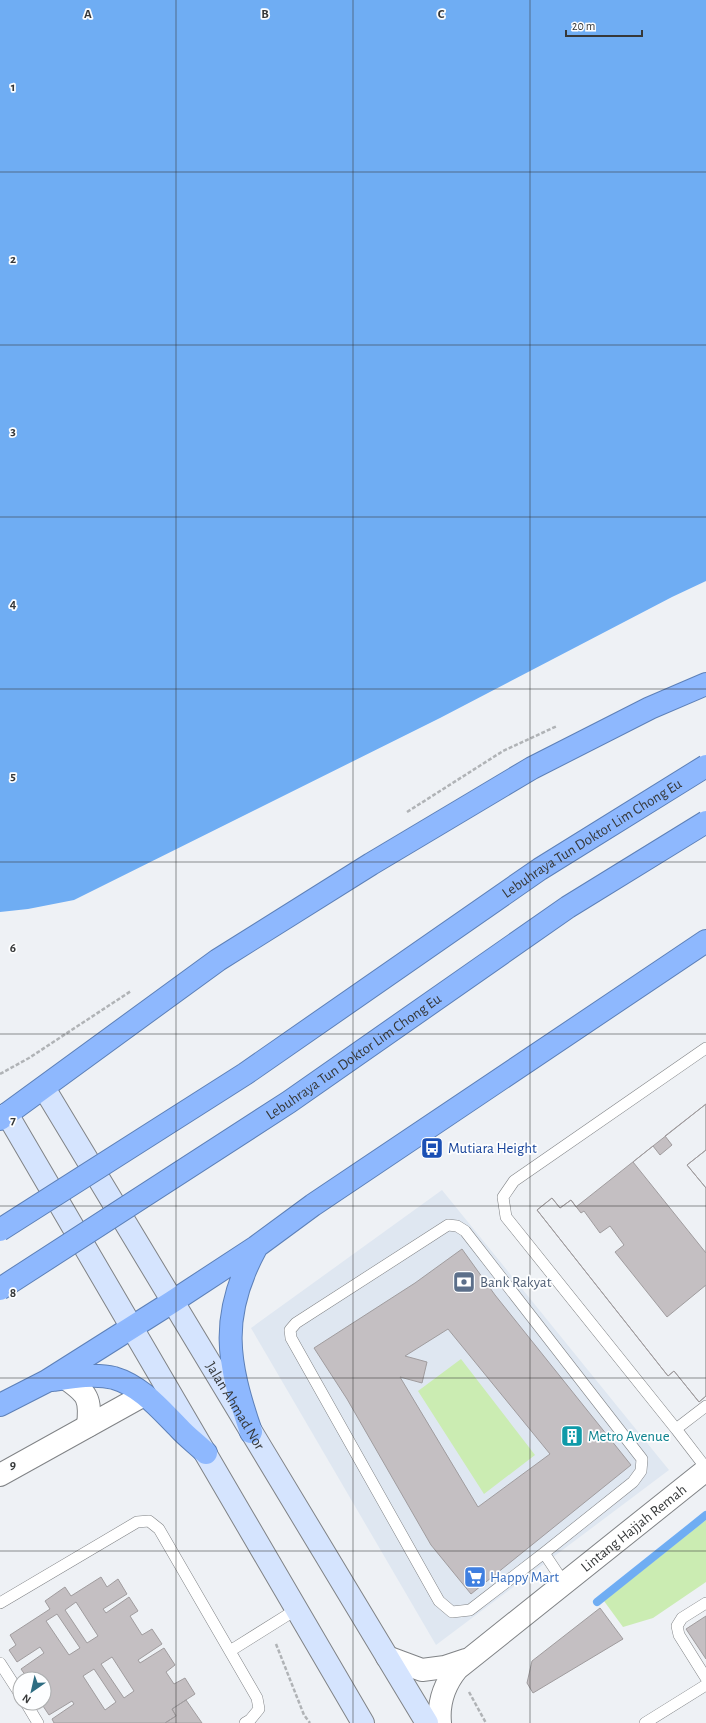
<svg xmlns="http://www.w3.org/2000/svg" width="706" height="1723" viewBox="0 0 706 1723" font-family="'Alegreya Sans',sans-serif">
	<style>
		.built { fill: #dfe7f1 }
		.green { fill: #cbecb2 }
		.water { fill: #6fadf3 }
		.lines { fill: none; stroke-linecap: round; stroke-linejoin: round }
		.stream { stroke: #6fadf3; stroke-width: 8 }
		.building { fill: #c4bfc2; stroke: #a09c9e; fill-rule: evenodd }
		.service-casing { stroke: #808386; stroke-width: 12 }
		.minor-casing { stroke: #808386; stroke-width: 24 }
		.secondary-casing { stroke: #808386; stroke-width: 24 }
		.trunk-casing { stroke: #5d80b8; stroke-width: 24 }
		.path { stroke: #b0b3b6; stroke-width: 2.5; stroke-dasharray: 4 2; stroke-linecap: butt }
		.service { stroke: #fff; stroke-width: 11 }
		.minor { stroke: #fff; stroke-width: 22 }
		.secondary { stroke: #d5e4fe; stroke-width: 22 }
		.trunk { stroke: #8eb8fe; stroke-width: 22 }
		.trunk-bridge-casing { stroke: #5d80b8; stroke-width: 24; stroke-linecap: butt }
		.trunk-bridge { stroke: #8eb8fe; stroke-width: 22 }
		.grid { fill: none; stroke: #363839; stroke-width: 1; stroke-opacity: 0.55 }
		.labels { text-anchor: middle; stroke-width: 3.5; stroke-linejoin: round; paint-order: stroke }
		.street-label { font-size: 15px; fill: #363839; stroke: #fdfeff }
		.transit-label { font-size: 15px; fill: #164399; stroke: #fdfeff; text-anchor: start }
		.service-label { font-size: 15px; fill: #4e5e75; stroke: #fdfeff; text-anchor: start }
		.culture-label { font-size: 15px; fill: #0d838f; stroke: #fdfeff; text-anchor: start }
		.shop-label { font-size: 15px; fill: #366cbe; stroke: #fdfeff; text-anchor: start }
		.grid-label { font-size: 13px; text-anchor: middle; font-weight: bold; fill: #363839; stroke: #fdfeff; stroke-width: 3.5; stroke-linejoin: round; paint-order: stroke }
	</style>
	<rect width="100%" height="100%" fill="#eef1f5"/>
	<!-- built -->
	<path class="built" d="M442 1190 669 1470 436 1645 251 1328Z"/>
	<!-- green -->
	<path class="green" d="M461 1359 535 1455 484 1494 418 1391Z
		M706 1520V1582L653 1618 623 1627 604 1601Z"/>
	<!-- water -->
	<path class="water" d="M0 0H706V581L672 597 440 718 74 900 28 909 0 912Z"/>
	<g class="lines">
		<!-- stream -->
		<path class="stream" d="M597 1602 706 1515"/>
	</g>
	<!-- building -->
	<path class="building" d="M706 1104V1150L687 1165 706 1188V1396L699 1402 674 1371 668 1376 537 1210 552 1198 560 1208 571 1200 576 1207Z
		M706 1104V1150L687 1165 706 1188V1253L633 1162 653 1146 660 1155 672 1145 665 1136Z
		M552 1198 560 1208 571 1200 581 1213 584 1211 600 1233 610 1226 624 1245 615 1252 667 1317 706 1285V1396L699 1402 674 1371 668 1376 537 1210Z
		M462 1249 495 1295 631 1465 471 1594 431 1545 347 1399 314 1348 415 1283ZM448 1329 550 1454 478 1507 400 1377 422 1383 427 1362 405 1356Z
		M101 1577 107 1587 118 1579 127 1594 103 1609 106 1613 129 1597 138 1611 130 1616 142 1635 152 1629 162 1644 138 1660 140 1663 164 1648 175 1665 166 1672 174 1684 185 1678 195 1694 172 1709 176 1716 165 1723H54L52 1719 74 1704 72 1701 49 1715 41 1703H44V1699L50 1695 44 1686V1679H40L38 1677 35 1679H28L21 1669 44 1653 40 1647 17 1662 9 1650 16 1645 10 1635 50 1609 45 1601 65 1587 71 1596ZM76 1602 98 1636 87 1643 65 1610ZM57 1614 80 1648 69 1655 46 1621ZM112 1657 134 1691 124 1698 101 1664ZM94 1669 116 1702 105 1710 83 1676Z
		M600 1608 623 1639 533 1693 527 1683 532 1661Z
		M706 1616V1659L686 1629Z
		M186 1700 202 1723H165L176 1716 172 1709Z"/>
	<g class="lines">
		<!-- service casing -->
		<g class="service-casing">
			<path id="service" d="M706 1048 514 1181 503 1197 506 1217 676 1429 706 1406
				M448 1225 457 1226 465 1231 642 1459 641 1471 633 1482 544 1553 470 1610 452 1612 439 1601 291 1338 290 1330 296 1323Z
				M676 1429 706 1468
				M544 1553 564 1583
				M0 1603 137 1522 149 1521 159 1529 257 1698 259 1709 250 1720 245 1723
				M706 1603 682 1618 677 1626 679 1635 706 1678
				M230 1651 297 1609
				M0 1663 20 1694
				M26 1703 38 1723
				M645 1723 706 1685"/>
		</g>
		<!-- minor casing -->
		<g class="minor-casing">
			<g id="minor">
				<path d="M65 1378C88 1394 91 1398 88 1426"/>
				<path d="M0 1475 144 1395"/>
				<path d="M387 1657 422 1670 445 1667 466 1660"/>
				<path id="s1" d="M440 1723C438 1702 444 1685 457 1669L706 1470"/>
			</g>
		</g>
		<!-- secondary casing -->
		<g class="secondary-casing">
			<g id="secondary">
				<path id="s2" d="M44 1088 427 1723"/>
				<path d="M7 1114 363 1723"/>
			</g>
		</g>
		<!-- trunk casing -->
		<g class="trunk-casing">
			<path id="trunk" d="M0 1119 218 960 371 864 532 768 650 708 706 684
				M53 1380C72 1377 95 1373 114 1378 141 1386 160 1409 179 1428 187 1437 197 1444 206 1453
				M0 1405 47 1381 172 1302 256 1247 313 1205 706 941
				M251 1432C227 1362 219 1316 256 1248"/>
		</g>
		<!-- path -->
		<path class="path" d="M407 812 503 751 557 726
			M0 1074 29 1058 131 991
			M276 1644 304 1715 310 1723
			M469 1692 486 1723"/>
		<!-- service -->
		<use href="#service" class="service"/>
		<!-- minor -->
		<use href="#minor" class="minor"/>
		<!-- secondary -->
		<use href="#secondary" class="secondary"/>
		<!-- trunk -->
		<use href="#trunk" class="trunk"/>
		<!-- trunk-bridge casing -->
		<g class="trunk-bridge-casing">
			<g id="trunk-bridge">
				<path id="s3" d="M0 1230 245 1074 540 869 706 766"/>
				<path id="s4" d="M0 1289 289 1102 568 907 706 822"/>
			</g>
		</g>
		<!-- trunk-bridge -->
		<use href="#trunk-bridge" class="trunk-bridge"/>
	</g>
	<!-- grid -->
	<path class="grid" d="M176 0V1723M353 0V1723M530 0V1723M0 172H706M0 345H706M0 517H706M0 689H706M0 862H706M0 1034H706M0 1206H706M0 1378H706M0 1551H706"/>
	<!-- icons -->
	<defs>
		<g id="bus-square" transform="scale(1.15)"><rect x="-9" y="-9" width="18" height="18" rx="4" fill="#1a4fb4" stroke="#fdfeff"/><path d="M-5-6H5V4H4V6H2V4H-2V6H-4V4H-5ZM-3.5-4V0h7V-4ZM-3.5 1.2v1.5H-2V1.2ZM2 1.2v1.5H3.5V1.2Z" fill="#fff"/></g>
		<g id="bank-square" transform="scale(1.15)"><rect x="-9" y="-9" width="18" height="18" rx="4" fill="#5c6f8a" stroke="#fdfeff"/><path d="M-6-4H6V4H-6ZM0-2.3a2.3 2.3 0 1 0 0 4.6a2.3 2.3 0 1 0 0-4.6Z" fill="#fff"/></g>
		<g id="building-square" transform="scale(1.15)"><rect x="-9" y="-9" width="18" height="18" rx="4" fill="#0f9aa8" stroke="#fdfeff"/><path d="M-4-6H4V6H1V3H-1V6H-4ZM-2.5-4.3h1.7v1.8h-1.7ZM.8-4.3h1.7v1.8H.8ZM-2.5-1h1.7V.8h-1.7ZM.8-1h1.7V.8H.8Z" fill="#fff"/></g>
		<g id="supermarket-square" transform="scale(1.15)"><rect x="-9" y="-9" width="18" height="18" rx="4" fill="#3f7fe0" stroke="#fdfeff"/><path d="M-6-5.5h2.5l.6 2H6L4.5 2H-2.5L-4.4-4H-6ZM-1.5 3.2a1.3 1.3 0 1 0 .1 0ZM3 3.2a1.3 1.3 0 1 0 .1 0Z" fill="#fff"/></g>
	</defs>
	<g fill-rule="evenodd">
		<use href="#bus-square" x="432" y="1148"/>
		<use href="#bank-square" x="464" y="1282"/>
		<use href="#building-square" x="572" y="1436"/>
		<use href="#supermarket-square" x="475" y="1577"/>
	</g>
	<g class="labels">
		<!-- street labels -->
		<g class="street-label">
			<text dy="5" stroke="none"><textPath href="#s3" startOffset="710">Lebuhraya Tun Doktor Lim Chong Eu</textPath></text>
			<text dy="5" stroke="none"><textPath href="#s4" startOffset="423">Lebuhraya Tun Doktor Lim Chong Eu</textPath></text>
			<text dy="5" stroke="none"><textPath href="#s2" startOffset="371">Jalan Ahmad Nor</textPath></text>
			<text dy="5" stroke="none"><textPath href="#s1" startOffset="284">Lintang Hajjah Remah</textPath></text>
		</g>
		<!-- transit labels -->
		<g class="transit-label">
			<text x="448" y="1153">Mutiara Height</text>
		</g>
		<!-- service labels -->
		<g class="service-label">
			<text x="480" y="1287">Bank Rakyat</text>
		</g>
		<!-- culture labels -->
		<g class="culture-label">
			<text x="588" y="1441">Metro Avenue</text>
		</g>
		<!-- shop labels -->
		<g class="shop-label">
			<text x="490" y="1582">Happy Mart</text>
		</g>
	</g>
	<g class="grid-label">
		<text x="88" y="18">A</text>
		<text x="265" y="18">B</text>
		<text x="441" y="18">C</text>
		<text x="13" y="91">1</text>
		<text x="13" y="263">2</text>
		<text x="13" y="435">3</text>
		<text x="13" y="608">4</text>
		<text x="13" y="780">5</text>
		<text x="13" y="952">6</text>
		<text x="13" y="1124">7</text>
		<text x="13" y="1297">8</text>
		<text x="13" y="1469">9</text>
	</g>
	<!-- north arrow -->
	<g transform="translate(32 1691) rotate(214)"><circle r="19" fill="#fdfeff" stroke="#adafb0"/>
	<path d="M0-3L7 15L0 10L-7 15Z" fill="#2e6d82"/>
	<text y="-6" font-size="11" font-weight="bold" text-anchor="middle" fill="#363839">N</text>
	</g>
	<!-- scale -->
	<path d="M566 30v6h76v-6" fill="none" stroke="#363839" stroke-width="2"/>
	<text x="572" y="30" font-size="12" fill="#363839" stroke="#fdfeff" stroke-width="3" paint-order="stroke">20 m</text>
</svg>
